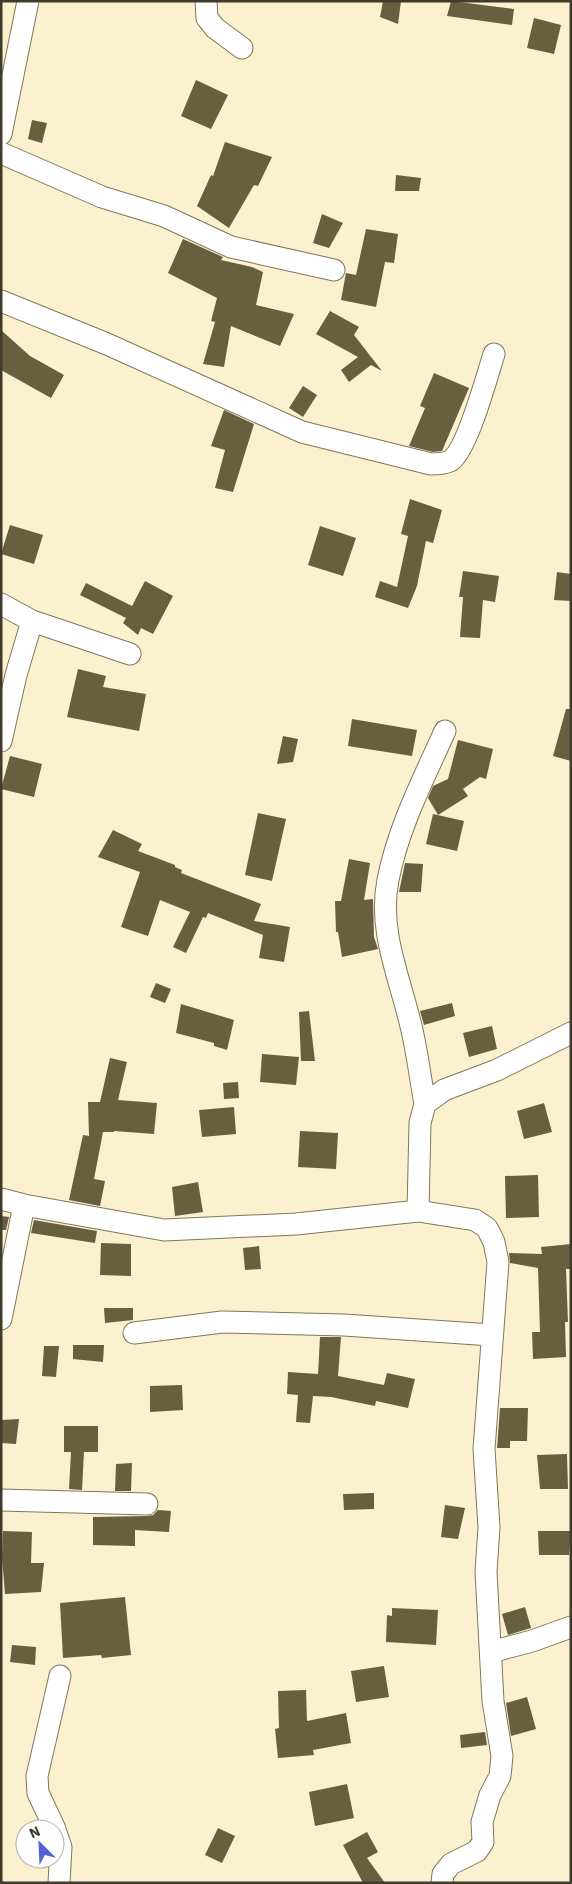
<svg xmlns="http://www.w3.org/2000/svg" width="572" height="1884" viewBox="0 0 572 1884" font-family="'IBM Plex Sans',sans-serif">
	<style>
		.building { fill: #685f41 }
		.lines { fill: none; stroke-linecap: round; stroke-linejoin: round }
		.minor-casing { stroke: #807758; stroke-width: 23 }
		.minor { stroke: #fff; stroke-width: 21 }
	</style>
	<rect width="100%" height="100%" fill="#fbf1ce"/>
	<!-- building -->
	<path class="building" d="M383 1H401L398 24 380 17Z
		M451 1 514 9 512 25 447 16Z
		M534 18 561 25 554 54 527 48Z
		M196 80 228 95 211 129 181 116Z
		M32 120 47 123 42 143 28 139Z
		M225 142 272 157 258 186 254 185 229 228 197 206 211 175 213 176Z
		M396 175 421 178 419 191H395Z
		M322 214 343 223 329 248 313 243Z
		M366 229 398 234 394 263 385 262 376 307 341 300 346 273 356 275Z
		M183 239 223 257 221 260 252 267 263 272 256 305 294 314 280 346 231 326 224 367 203 364 215 322 211 321 217 298 168 273Z
		M330 311 359 327 354 335 382 371 371 365 349 382 341 370 358 357 316 334Z
		M1 330 30 356 64 375 51 398 1 370Z
		M434 373 469 388 442 451 433 452 409 446 425 408 420 406Z
		M303 386 317 395 303 417 289 408Z
		M224 410 254 424 233 492 215 488 225 450 211 446Z
		M410 499 442 510 433 543 426 541 417 586 408 608 375 597 380 581 397 587 408 536 401 534Z
		M10 525 43 535 34 564 1 554Z
		M320 526 356 538 343 576 308 565Z
		M463 571 499 576 495 602 483 600 480 638 460 637 463 597H459Z
		M557 572 571 574V601L554 600Z
		M145 581 173 596 153 634 141 628 138 635 123 623 126 618 80 595 86 583 132 606Z
		M78 669 106 676 103 687 146 694 139 731 67 717Z
		M566 709H571V761L553 756Z
		M352 719 417 730 412 756 348 746Z
		M283 736 298 739 293 762 277 764Z
		M458 740 493 749 486 779 480 777 463 789 468 796 438 815 428 798 433 786 448 779Z
		M10 756 42 764 34 797 1 789Z
		M258 813 286 819 272 881 245 875Z
		M433 814 464 821 457 851 426 844Z
		M113 830 142 844 138 851 175 865V867L182 870 181 873 261 904 254 921 290 927 284 962 259 958 263 935 208 913 206 918 203 917 186 953 173 947 190 912 160 900 148 936 121 927 140 872 98 857Z
		M349 859 370 863 364 900 373 899 374 937 378 949 342 957 338 932H336L335 901H341Z
		M405 863 423 864 421 892H399Z
		M156 983 171 989 165 1003 150 997Z
		M452 1003 455 1016 424 1025 420 1011Z
		M181 1004 234 1020 227 1050 214 1046V1043L176 1033Z
		M309 1011 315 1061H301L299 1012Z
		M492 1026 497 1049 469 1057 463 1033Z
		M262 1054 299 1057 296 1085 260 1082Z
		M110 1058 127 1062 118 1100 157 1103 154 1134 114 1131V1132H103L94 1179 105 1181 100 1206 69 1200 83 1135 89 1136 88 1102H100Z
		M238 1082 239 1098 224 1099 223 1083Z
		M544 1103 552 1132 524 1139 517 1111Z
		M234 1107 236 1134 202 1137 199 1110Z
		M300 1131 338 1133 336 1169 298 1167Z
		M538 1175 539 1217 506 1218 505 1176Z
		M198 1182 203 1212 175 1216 172 1187Z
		M1 1216 9 1217 6 1230H1Z
		M34 1220 97 1231 95 1243 31 1233Z
		M101 1243 131 1244V1276L100 1275Z
		M571 1244V1269H566L568 1322H565L566 1357 533 1359 532 1332H540L538 1268 510 1263 509 1253 542 1254 541 1247Z
		M259 1246 261 1269 245 1270 243 1248Z
		M104 1308H133V1320L105 1323Z
		M320 1337H341L338 1376 384 1385 387 1373 415 1379 408 1408 376 1401 375 1406 331 1397 313 1396 310 1423 296 1422 298 1395 287 1394 288 1372 318 1374Z
		M73 1345H104L103 1362 73 1359Z
		M44 1346H59L56 1377 42 1376Z
		M182 1385 183 1410 150 1412V1386Z
		M500 1408H528L527 1441H510V1448H497Z
		M19 1419 16 1444 1 1443V1420Z
		M64 1426H98V1452H84L82 1490 69 1489 71 1452H64Z
		M567 1454 568 1489H540L537 1455Z
		M132 1463 131 1491H115L116 1464Z
		M374 1493V1509L344 1510 343 1494Z
		M445 1505 465 1508 458 1539 441 1537Z
		M158 1510 171 1511 169 1532 135 1530V1546L93 1545V1517L147 1516 153 1515Z
		M3 1531 32 1532 31 1563H44L41 1592 5 1594 2 1557Z
		M538 1531H571L569 1555H539Z
		M125 1597 131 1655 102 1658 101 1655 63 1658 60 1603Z
		M525 1607 531 1628 508 1635 502 1614Z
		M392 1608 438 1610 436 1645 386 1642 387 1615 392 1616Z
		M12 1645 36 1647 35 1665 10 1662Z
		M384 1666 389 1697 356 1702 351 1671Z
		M306 1690 307 1721 346 1713 351 1743 313 1750 314 1755 278 1758 275 1729 279 1728 278 1691Z
		M527 1697 536 1729 511 1736 506 1703Z
		M485 1732 487 1745 461 1748 460 1735Z
		M347 1784 354 1818 315 1826 309 1792Z
		M218 1828 235 1836 222 1863 205 1855Z
		M367 1832 378 1852 367 1858 385 1883H363L343 1845Z"/>
	<g class="lines">
		<!-- minor casing -->
		<g class="minor-casing">
			<path id="minor" d="M206 1 207 18 215 28 242 48
				M1 134 28 1
				M1 153 102 197 164 216 231 247 334 270
				M1 301 107 344 302 432 431 464C438 464 444 464 450 461 467 451 487 376 494 354
				M1 604 32 621 130 654
				M1 741 16 675 32 621
				M425 1104C420 1077 417 1049 410 1022 399 976 378 929 388 880 398 828 423 780 445 731
				M1 1199 24 1205 164 1230 296 1224 418 1211 475 1220 487 1228 494 1242 498 1262 484 1449 489 1527 486 1572 493 1701 502 1756 500 1776 490 1795 482 1822 483 1842 477 1851 451 1864 443 1874 442 1883
				M418 1211 420 1123 425 1104 444 1090 497 1070 571 1033
				M1 1319 24 1205
				M134 1333 222 1322 344 1325 492 1335
				M1 1500 147 1504
				M491 1652 532 1641 571 1627
				M55 1829 38 1793 37 1776 60 1676
				M55 1830 61 1847 59 1883"/>
		</g>
		<!-- minor -->
		<use href="#minor" class="minor"/>
	</g>
	<!-- border -->
	<rect width="572" height="1884" fill="none" stroke="#3f3b2d" stroke-width="5"/>
	<!-- north arrow -->
	<g transform="translate(40 1844) rotate(336)"><circle r="24" fill="#fefefe" stroke="#b2b0aa"/>
	<path d="M0-4L9 19L0 12L-9 19Z" fill="#5263d9"/>
	<text y="-8" font-size="14" font-weight="bold" text-anchor="middle" fill="#3f3b2d">N</text>
	</g>
</svg>
